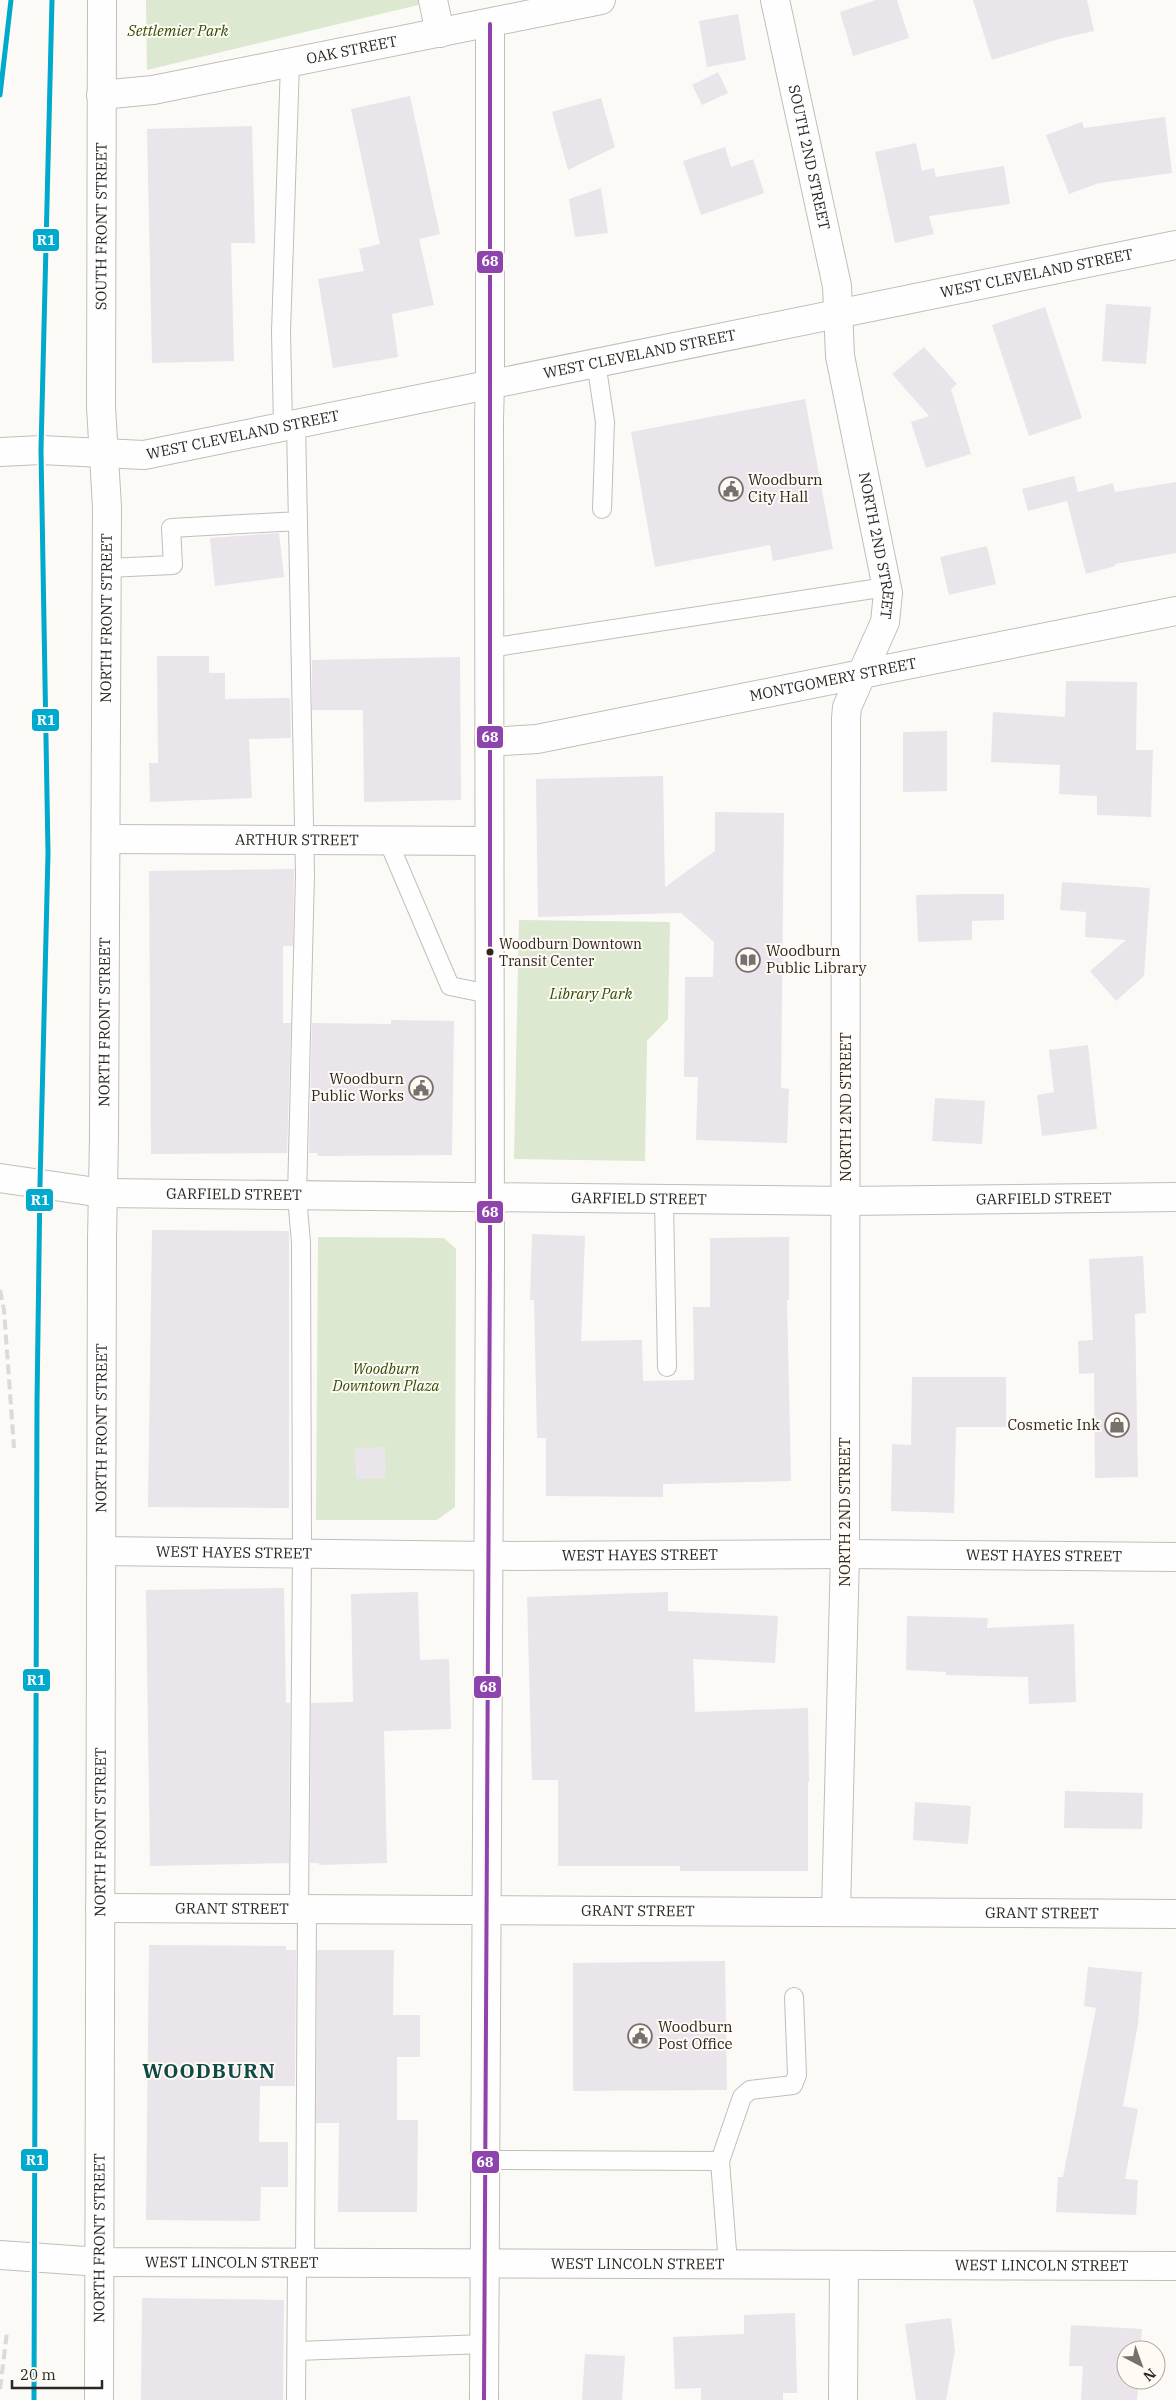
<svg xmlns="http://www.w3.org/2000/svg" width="1176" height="2400" viewBox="0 0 1176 2400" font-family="'IBM Plex Serif',serif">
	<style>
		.green { fill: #dce8d0 }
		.building { fill: #e9e5ea }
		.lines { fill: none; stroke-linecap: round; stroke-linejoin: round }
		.service-casing { stroke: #c1beba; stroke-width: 20 }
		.minor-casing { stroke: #c1beba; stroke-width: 30 }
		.tertiary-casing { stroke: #c1beba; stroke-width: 30 }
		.secondary-casing { stroke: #c1beba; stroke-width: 30 }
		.service { stroke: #fffefe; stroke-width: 18 }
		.minor { stroke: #fffefe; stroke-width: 28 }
		.tertiary { stroke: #fffefe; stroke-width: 28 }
		.secondary { stroke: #fffefe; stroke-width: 28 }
		.rail { stroke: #dadad8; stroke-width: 4; stroke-dasharray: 10 5; stroke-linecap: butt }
		.bus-1-casing { stroke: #fffaf4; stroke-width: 8 }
		.bus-1 { stroke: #8e44ad; stroke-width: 4 }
		.rail-1-casing { stroke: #fffaf4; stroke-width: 9 }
		.rail-1 { stroke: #00a9ce; stroke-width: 5 }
		.bus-dot { fill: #2c2722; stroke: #fffaf4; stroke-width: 2 }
		.labels { text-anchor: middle; stroke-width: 4; stroke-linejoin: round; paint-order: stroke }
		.bus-label { font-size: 14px; fill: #2c2722; stroke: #fffaf4; text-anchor: start }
		.park-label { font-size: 15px; font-style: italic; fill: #2c4e05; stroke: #fffaf4 }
		.street-label { font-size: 15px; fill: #2c2722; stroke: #fffaf4 }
		.poi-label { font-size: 15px; fill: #2c2722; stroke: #fffaf4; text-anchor: start }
		.district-label { font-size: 20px; font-weight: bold; letter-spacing: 1px; fill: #0e4b47; stroke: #fffaf4 }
		.line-badge { stroke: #fffaf4; stroke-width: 2 }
		.badge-label { font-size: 14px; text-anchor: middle; font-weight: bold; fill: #fff }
	</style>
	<rect width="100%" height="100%" fill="#fcfaf7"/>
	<!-- green -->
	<path class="green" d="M146 0H439L147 70Z
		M519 920 670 922 668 1019 647 1041 645 1161 514 1159Z
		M318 1237 444 1238 456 1249 455 1507 437 1520H316Z"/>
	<!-- building -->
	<path class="building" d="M876 0H897L909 38 853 56 840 12Z
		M973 0H1087L1094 31 1062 38 992 60Z
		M738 14 746 60 707 67 699 21Z
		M718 72 728 93 702 105 692 85Z
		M410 96 440 234 419 239 434 305 392 314 398 357 333 368 318 279 364 271 359 249 380 244 351 109Z
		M601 98 615 147 568 170 552 112Z
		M1165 117 1172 173 1099 183 1069 194 1046 135 1082 122 1084 128Z
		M252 126 255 243H231L234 361 152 363 147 129Z
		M916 143 922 171 934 168 936 177 1004 166 1010 204 929 216 934 234 895 243 875 152Z
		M725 147 731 167 753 159 764 193 701 215 683 161Z
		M601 188 608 233 575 237 569 199Z
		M1106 304 1151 307 1146 364 1102 361Z
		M1045 307 1082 418 1029 436 992 325Z
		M924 347 957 384 951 389 971 454 926 468 911 422 929 416 892 374Z
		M805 399 833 549 773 561 770 545 655 567 631 432Z
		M1074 476 1078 492 1113 483 1115 492 1176 482V553L1115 564V566L1086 574 1067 501 1028 511 1022 489Z
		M279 533 284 577 215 586 210 538Z
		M987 546 996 584 949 595 940 557Z
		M157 656H209V673H225V699L290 698 291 738 249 739 252 798 150 802 149 763H158Z
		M460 657 461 800 364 802 363 710H312V660Z
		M1066 681 1137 682 1136 750H1153L1151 817 1097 815V796L1059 794 1060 765 991 762 993 712 1065 717Z
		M947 731V791L903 792V732Z
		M663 776 665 887 715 851V812L784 813 781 1088 789 1089 787 1143 696 1140 698 1077H684L685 977H713L714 942 681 913 538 917 536 779Z
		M294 869 293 946H283V1023H291L287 1153 151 1154 149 871Z
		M1062 882 1150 888 1144 976 1116 1001 1090 971 1126 940 1085 937 1086 912 1060 910Z
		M967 894H1004V920L972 921V940L918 942 916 895Z
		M391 1020 454 1021 452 1155 317 1156V1153H309L312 1023 391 1024Z
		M1088 1045 1097 1129 1042 1136 1037 1095 1054 1092 1049 1050Z
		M935 1098 985 1101 982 1144 932 1141Z
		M152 1230 289 1231V1508L148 1507Z
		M532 1234 585 1236 581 1341 642 1340 643 1381 694 1380 693 1307H710V1238L789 1237V1300H787L791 1481 663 1484V1497L546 1496V1438H537L534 1300H530Z
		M1143 1256 1146 1313 1135 1314 1138 1477 1095 1478 1094 1373 1079 1374 1078 1341 1093 1340 1089 1259Z
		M912 1377H1006V1427H956L954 1513 891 1511 892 1444 911 1445Z
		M385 1447 386 1478 356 1479 355 1448Z
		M284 1588 286 1703H290L289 1863 150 1866 146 1590Z
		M418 1592 420 1660 449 1659 451 1729 384 1731 387 1863 319 1865V1863H310L311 1703 353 1702 351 1594Z
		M668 1592V1611L778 1616 775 1663 693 1659 695 1712 808 1708 809 1782H808V1871H680V1866H558V1780H532L527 1597Z
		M907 1616 988 1618 987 1628 1074 1624 1076 1702 1029 1704 1028 1677 946 1675V1672L906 1670Z
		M1065 1791 1143 1793 1142 1829 1064 1828Z
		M915 1802 971 1806 968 1844 913 1840Z
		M149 1945 286 1946V1950H296L295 2086H260L259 2142H288V2187H261L260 2221 146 2220Z
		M317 1950H394L393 2015H420V2057H397V2120H418L417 2212H338L339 2123H316Z
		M725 1961 727 2090 573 2091V1963Z
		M1088 1967 1142 1972 1138 2024 1123 2106 1138 2109 1125 2179 1138 2180 1136 2215 1056 2212 1058 2177H1063L1096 2008 1084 2006Z
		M142 2298 284 2300 283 2400H141Z
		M795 2313 797 2393H783V2400H701V2388L675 2389 673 2337 744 2334V2315Z
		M951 2318 955 2351 946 2400H916L905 2324Z
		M1071 2325 1142 2329 1140 2350H1126V2380H1139L1137 2400H1081L1083 2366H1069Z
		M585 2354 625 2356 622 2400H582Z"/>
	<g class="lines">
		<!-- service casing -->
		<g class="service-casing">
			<path id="service" d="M596 362 605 422 602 509
				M296 424 305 874 297 1196 301 1243 302 1553 299 1909
				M283 426 281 332 290 63
				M107 568 173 565 171 528 298 521
				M489 648 886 587
				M388 841 450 986 489 994
				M664 1200 667 1367
				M486 2160 720 2161
				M305 2263 307 1909
				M728 2264 720 2161 742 2097 750 2090 793 2085 797 2075 794 1997
				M297 2351 484 2344
				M296 2400 297 2263"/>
		</g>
		<!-- minor casing -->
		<g class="minor-casing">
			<g id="minor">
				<path d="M433 0 440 33"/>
				<path id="s1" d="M775 0 837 286 840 356 888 593 885 622 847 707 846 718 845 1554 836 1912"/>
				<path d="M490 24V383"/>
				<path id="s2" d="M101 95 153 90 601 0"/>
				<path id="s3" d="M489 742 537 739 1176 611"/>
				<path id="s4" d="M106 839 489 841"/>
				<path id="s5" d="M102 1551 487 1556 845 1554 1176 1557"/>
				<path id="s6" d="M100 1908 1176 1914"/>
				<path d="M843 2400 844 2265"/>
			</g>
		</g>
		<!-- tertiary casing -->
		<g class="tertiary-casing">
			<g id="tertiary">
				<path id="s7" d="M0 452 41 450 144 455 1176 245"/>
				<path id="s8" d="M103 1193 846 1201 1176 1197"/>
				<path id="s9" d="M0 2255 100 2262 1176 2266"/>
				<path d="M484 2400 490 1260 489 419 490 383"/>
			</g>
		</g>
		<!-- secondary casing -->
		<g class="secondary-casing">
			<g id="secondary">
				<path d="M0 1178 103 1193"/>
				<path id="s10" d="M99 2400 102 1239 104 1137 107 507 101 407 102 0"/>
			</g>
		</g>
		<!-- service -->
		<use href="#service" class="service"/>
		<!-- minor -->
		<use href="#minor" class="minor"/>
		<!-- tertiary -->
		<use href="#tertiary" class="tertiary"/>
		<!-- secondary -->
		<use href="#secondary" class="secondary"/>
		<!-- rail -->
		<path class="rail" d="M0 95 11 0
			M0 1290 4 1310 14 1448
			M0 2389 7 2332"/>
		<!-- bus-1 casing -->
		<g class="bus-1-casing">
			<path id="bus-1" d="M484 2400 490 1260V24"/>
		</g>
		<!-- bus-1 -->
		<use href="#bus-1" class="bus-1"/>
		<!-- rail-1 casing -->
		<g class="rail-1-casing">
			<path id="rail-1" d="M0 95 11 0
				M34 2400 37 1403 40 1184 48 853 41 450 52 0"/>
		</g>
		<!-- rail-1 -->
		<use href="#rail-1" class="rail-1"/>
	</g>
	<!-- icons -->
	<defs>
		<g id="civic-ring" transform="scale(1.25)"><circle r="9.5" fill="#fffaf4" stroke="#75716d" stroke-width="1.5"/><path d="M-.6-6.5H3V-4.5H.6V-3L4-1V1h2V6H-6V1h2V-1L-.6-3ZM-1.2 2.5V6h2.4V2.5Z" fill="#75716d"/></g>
		<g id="library-ring" transform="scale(1.25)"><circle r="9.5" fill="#fffaf4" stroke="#75716d" stroke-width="1.5"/><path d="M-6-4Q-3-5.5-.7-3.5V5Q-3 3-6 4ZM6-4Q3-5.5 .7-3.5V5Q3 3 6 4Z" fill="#75716d"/></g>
		<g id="shop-ring" transform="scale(1.25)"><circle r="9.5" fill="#fffaf4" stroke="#75716d" stroke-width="1.5"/><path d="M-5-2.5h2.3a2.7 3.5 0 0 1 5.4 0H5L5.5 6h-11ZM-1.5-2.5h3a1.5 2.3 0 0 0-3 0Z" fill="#75716d"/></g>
	</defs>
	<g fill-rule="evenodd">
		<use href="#civic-ring" x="731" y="489"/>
		<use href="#library-ring" x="748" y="960"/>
		<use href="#civic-ring" x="421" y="1088"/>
		<use href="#shop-ring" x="1117" y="1425"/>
		<use href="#civic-ring" x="640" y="2036"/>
	</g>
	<!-- markers -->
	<circle class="bus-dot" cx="490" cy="952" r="4.5"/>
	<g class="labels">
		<!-- bus labels -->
		<g class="bus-label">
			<text x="499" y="949">Woodburn Downtown<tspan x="499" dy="17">Transit Center</tspan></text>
		</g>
		<!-- park labels -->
		<g class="park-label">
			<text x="178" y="36">Settlemier Park</text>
			<text x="591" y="999">Library Park</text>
			<text x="386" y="1374">Woodburn<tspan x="386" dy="17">Downtown Plaza</tspan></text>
		</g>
		<!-- street labels -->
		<g class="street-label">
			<text dy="5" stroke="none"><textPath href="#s2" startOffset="255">OAK STREET</textPath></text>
			<text dy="5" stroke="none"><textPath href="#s1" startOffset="161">SOUTH 2ND STREET</textPath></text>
			<text dy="5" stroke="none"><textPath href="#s10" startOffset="2174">SOUTH FRONT STREET</textPath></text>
			<text dy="5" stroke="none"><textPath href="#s7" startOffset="1055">WEST CLEVELAND STREET</textPath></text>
			<text dy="5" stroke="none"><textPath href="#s7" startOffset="650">WEST CLEVELAND STREET</textPath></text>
			<text dy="5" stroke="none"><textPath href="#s7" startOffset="245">WEST CLEVELAND STREET</textPath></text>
			<text dy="5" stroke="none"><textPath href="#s1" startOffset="556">NORTH 2ND STREET</textPath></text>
			<text dy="5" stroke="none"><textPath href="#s10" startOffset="1782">NORTH FRONT STREET</textPath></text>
			<text dy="5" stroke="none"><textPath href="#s3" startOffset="350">MONTGOMERY STREET</textPath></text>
			<text dy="5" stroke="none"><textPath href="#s4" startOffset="191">ARTHUR STREET</textPath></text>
			<text dy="5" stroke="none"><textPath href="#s10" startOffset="1378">NORTH FRONT STREET</textPath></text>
			<text transform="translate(846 1107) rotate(-90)" y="5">NORTH 2ND STREET</text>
			<text dy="5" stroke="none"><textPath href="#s8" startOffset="131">GARFIELD STREET</textPath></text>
			<text dy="5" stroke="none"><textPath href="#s8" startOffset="941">GARFIELD STREET</textPath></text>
			<text dy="5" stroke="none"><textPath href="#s8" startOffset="536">GARFIELD STREET</textPath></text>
			<text dy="5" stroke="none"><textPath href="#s10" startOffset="972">NORTH FRONT STREET</textPath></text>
			<text transform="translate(845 1512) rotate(-90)" y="5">NORTH 2ND STREET</text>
			<text dy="5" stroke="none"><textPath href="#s5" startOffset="132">WEST HAYES STREET</textPath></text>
			<text dy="5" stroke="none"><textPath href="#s5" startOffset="538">WEST HAYES STREET</textPath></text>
			<text dy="5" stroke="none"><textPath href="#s5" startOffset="942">WEST HAYES STREET</textPath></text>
			<text dy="5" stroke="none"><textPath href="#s10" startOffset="568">NORTH FRONT STREET</textPath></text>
			<text dy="5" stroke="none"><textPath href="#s6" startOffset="132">GRANT STREET</textPath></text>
			<text dy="5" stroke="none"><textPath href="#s6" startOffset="538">GRANT STREET</textPath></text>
			<text dy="5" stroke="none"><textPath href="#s6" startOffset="942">GRANT STREET</textPath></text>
			<text dy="5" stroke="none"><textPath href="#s10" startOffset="162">NORTH FRONT STREET</textPath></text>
			<text dy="5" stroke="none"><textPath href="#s9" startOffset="232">WEST LINCOLN STREET</textPath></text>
			<text dy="5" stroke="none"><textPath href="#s9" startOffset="638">WEST LINCOLN STREET</textPath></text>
			<text dy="5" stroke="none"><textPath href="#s9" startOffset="1042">WEST LINCOLN STREET</textPath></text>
		</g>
		<!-- poi labels -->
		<g class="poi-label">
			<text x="748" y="485">Woodburn<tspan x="748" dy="17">City Hall</tspan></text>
			<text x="766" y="956">Woodburn<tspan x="766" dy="17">Public Library</tspan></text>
			<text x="404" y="1084" text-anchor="end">Woodburn<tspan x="404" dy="17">Public Works</tspan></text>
			<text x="1100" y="1430" text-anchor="end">Cosmetic Ink</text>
			<text x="658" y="2032">Woodburn<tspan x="658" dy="17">Post Office</tspan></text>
		</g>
		<!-- district labels -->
		<g class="district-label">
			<text x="209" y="2078">WOODBURN</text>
		</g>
	</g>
	<g class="line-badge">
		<rect x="32" y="228" width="28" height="24" rx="5" fill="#00a9ce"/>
		<rect x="476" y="250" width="28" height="24" rx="5" fill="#8e44ad"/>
		<rect x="31" y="708" width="29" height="24" rx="5" fill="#00a9ce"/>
		<rect x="476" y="725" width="28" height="24" rx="5" fill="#8e44ad"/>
		<rect x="25" y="1188" width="29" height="24" rx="5" fill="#00a9ce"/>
		<rect x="476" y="1200" width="28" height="24" rx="5" fill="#8e44ad"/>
		<rect x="22" y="1668" width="29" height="24" rx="5" fill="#00a9ce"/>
		<rect x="473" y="1675" width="29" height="24" rx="5" fill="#8e44ad"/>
		<rect x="20" y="2148" width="29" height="24" rx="5" fill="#00a9ce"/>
		<rect x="471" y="2150" width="29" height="24" rx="5" fill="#8e44ad"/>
	</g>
	<g class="badge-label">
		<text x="46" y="245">R1</text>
		<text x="490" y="266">68</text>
		<text x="46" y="725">R1</text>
		<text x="490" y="742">68</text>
		<text x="40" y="1205">R1</text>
		<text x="490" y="1217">68</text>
		<text x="36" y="1685">R1</text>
		<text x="488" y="1692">68</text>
		<text x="35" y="2165">R1</text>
		<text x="485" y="2167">68</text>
	</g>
	<!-- north arrow -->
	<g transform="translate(1141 2365) rotate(139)"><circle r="24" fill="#fffaf4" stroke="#aba6a0"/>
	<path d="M0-4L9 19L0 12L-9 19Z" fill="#75716d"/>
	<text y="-8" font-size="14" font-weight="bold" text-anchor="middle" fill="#2c2722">N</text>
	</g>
	<!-- scale -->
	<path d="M12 2380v8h90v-8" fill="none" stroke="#2c2722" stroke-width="2.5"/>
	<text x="20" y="2380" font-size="15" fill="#2c2722" stroke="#fffaf4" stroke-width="4" paint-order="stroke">20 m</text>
</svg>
